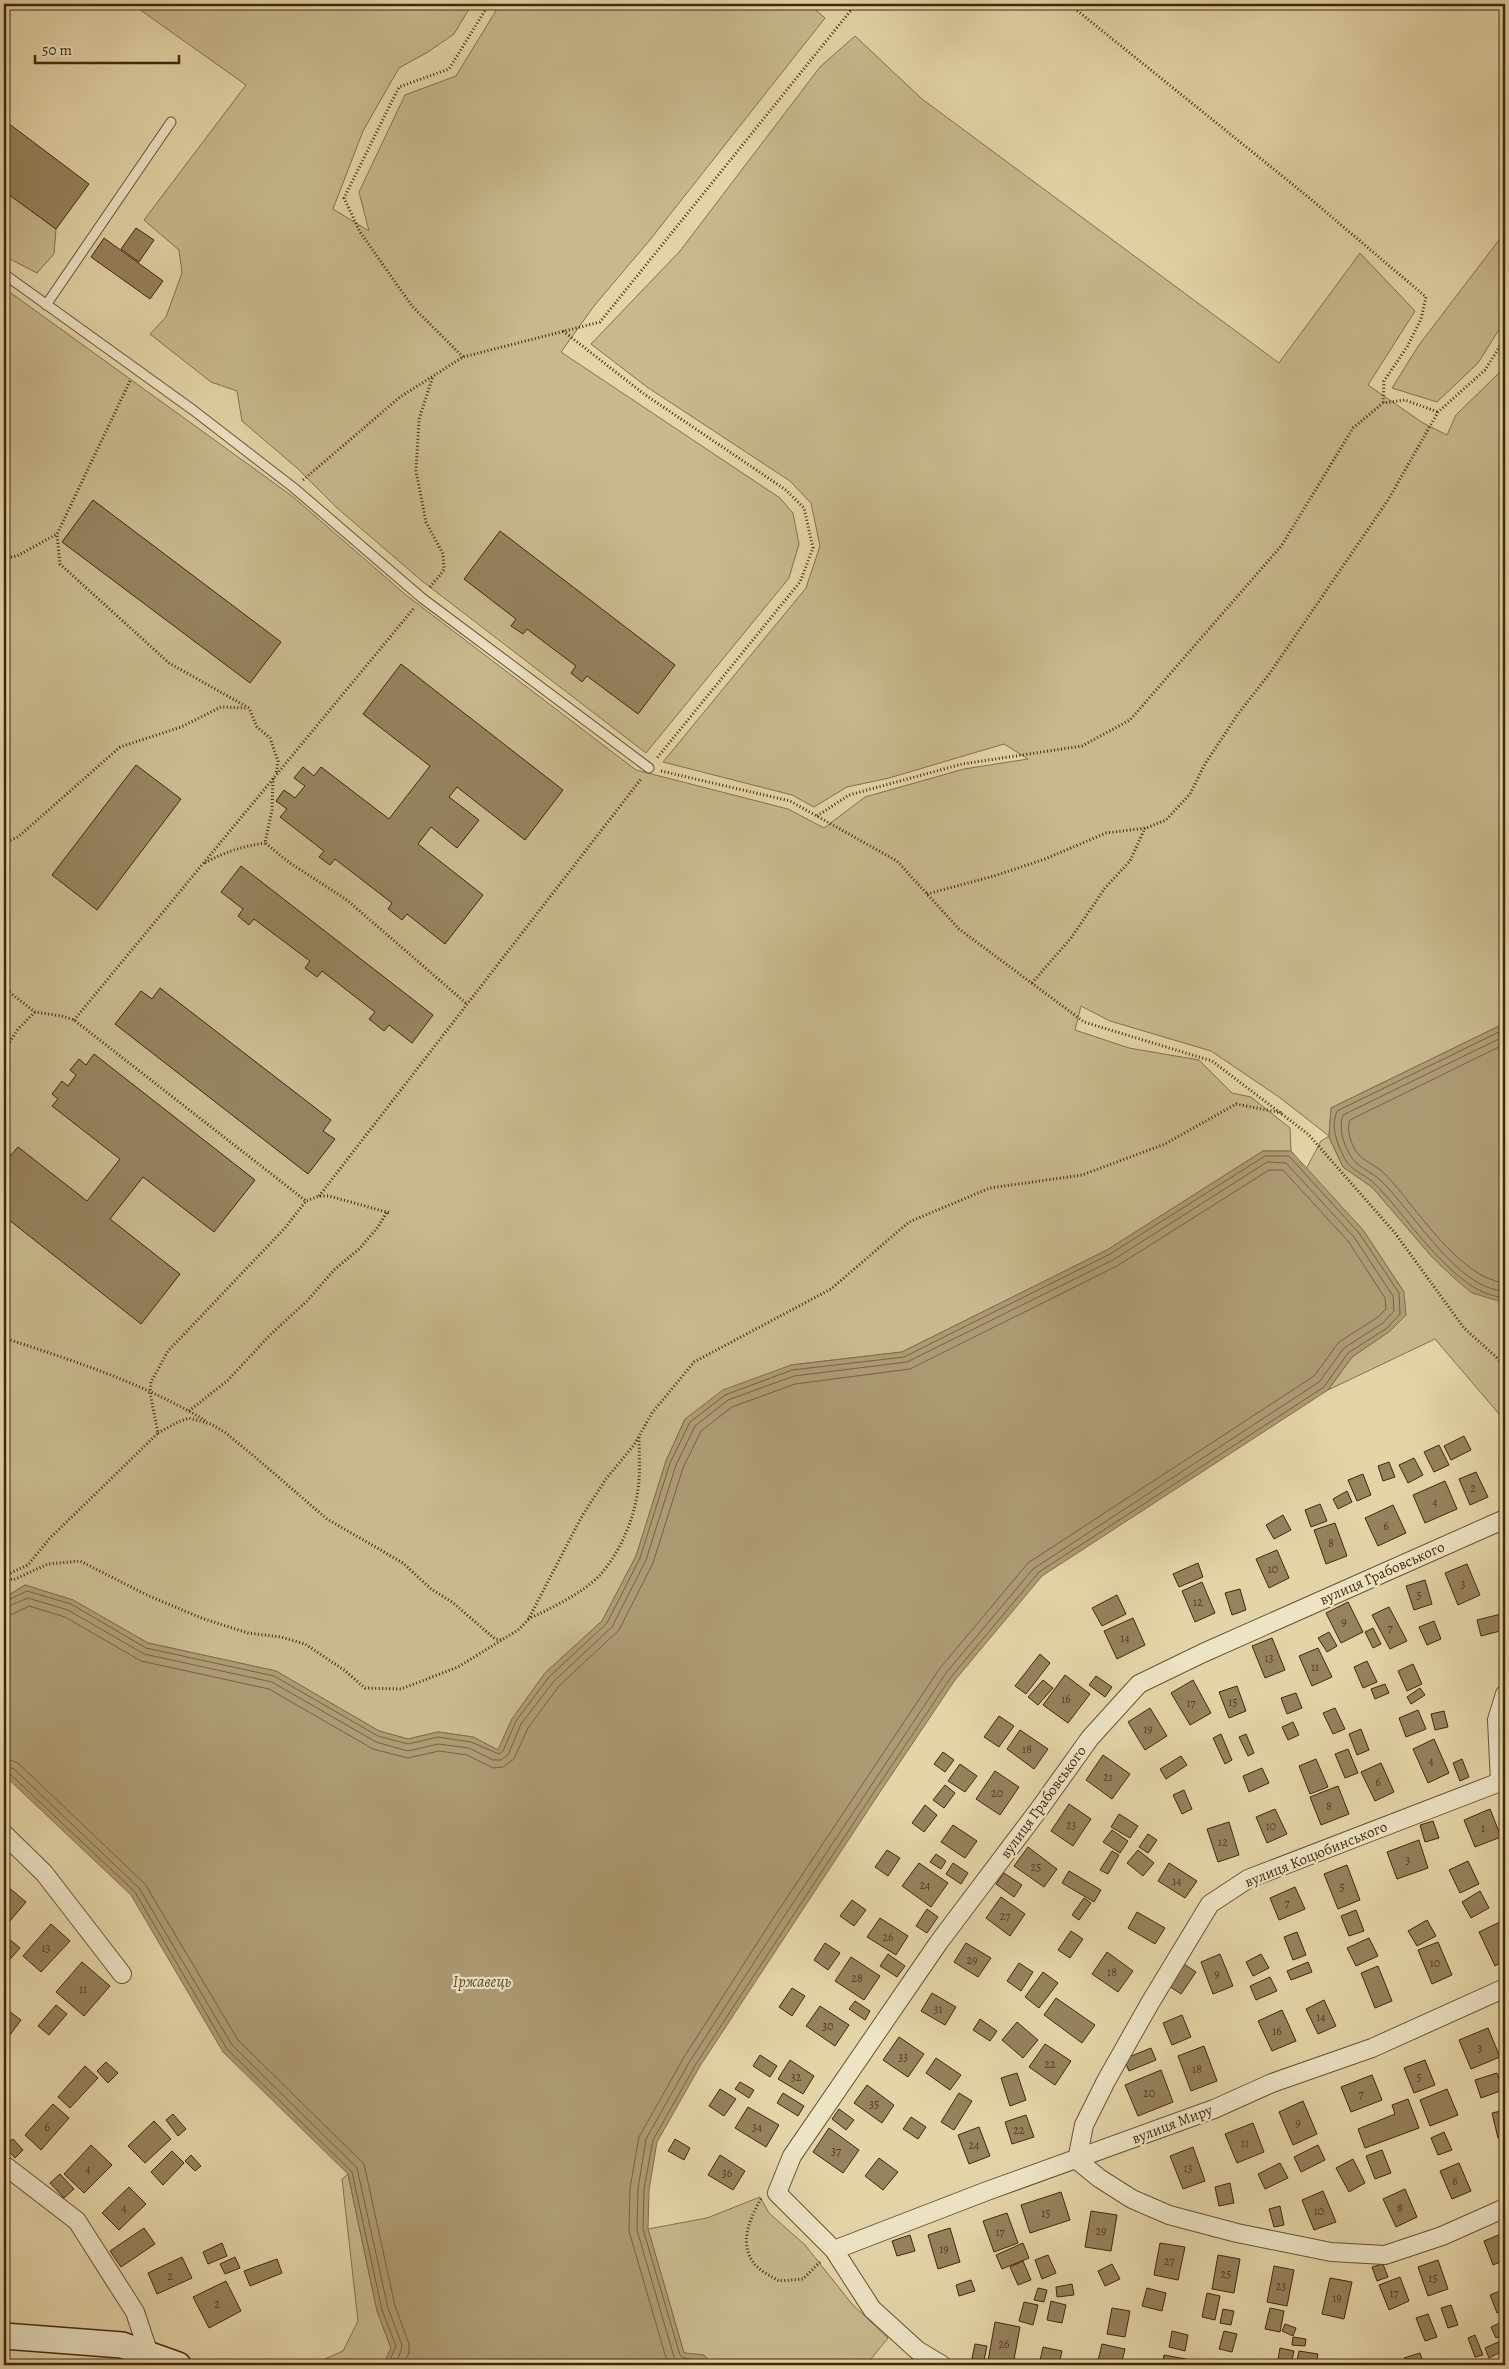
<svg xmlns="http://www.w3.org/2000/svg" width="1509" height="2369" viewBox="0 0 1509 2369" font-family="Alegreya,serif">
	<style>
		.green { fill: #c8b88e; stroke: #84704e }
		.water { fill: #ad9a73; stroke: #826c4a }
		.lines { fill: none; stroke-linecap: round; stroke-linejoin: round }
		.shore { stroke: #776140; stroke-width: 1 }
		.building { fill: #96825e; stroke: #41280d }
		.lane-casing { stroke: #6a5334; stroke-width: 11 }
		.street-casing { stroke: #6a5334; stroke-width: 20 }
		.secondary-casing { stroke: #41280d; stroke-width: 28 }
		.path { stroke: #41280d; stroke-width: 3; stroke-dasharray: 1 2.5; stroke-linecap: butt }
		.lane { stroke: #ede4c6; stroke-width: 9 }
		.street { stroke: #ede4c6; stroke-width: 18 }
		.secondary { stroke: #ede4c6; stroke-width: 25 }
		.labels { text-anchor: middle; stroke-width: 4.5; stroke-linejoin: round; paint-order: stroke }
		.number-label { font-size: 12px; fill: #563e21 }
		.street-label { font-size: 15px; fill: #41280d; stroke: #ede4c6 }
		.water-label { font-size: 16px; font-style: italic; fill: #614a2c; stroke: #ede4c6 }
	</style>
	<rect width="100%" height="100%" fill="#e4d5a8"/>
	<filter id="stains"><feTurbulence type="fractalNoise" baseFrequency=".004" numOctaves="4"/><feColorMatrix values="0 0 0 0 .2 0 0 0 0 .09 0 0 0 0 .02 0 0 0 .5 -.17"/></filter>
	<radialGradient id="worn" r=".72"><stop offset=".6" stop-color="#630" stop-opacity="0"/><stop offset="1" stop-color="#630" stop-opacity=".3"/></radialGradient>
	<!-- green -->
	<path class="green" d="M132 4H472L454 34 428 52 399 68 363 131 333 209 369 231 359 192 405 95 456 76 500 4H809L825 18 649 241 594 306 561 352 780 498 793 513 799 544 789 578 646 753 422 581 336 507 297 468 242 421 237 391 211 382 150 334 166 317 182 273 179 250 144 220 246 85Z
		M855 36 922 99 1279 363 1360 253 1415 311 1368 385 1423 423 1447 435 1456 415 1499 373 1505 362V1018L1499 1026 1331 1108 1329 1137 1343 1167 1372 1187 1433 1258 1502 1302 1505 1301V1421L1435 1339 1328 1390 1352 1357 1390 1331 1404 1292 1363 1230 1306 1169 1321 1141 1329 1136 1279 1097 1211 1051 1110 1021 1081 1006 1075 1030 1129 1048 1199 1060 1232 1093 1251 1097 1290 1128 1291 1151H1263L1107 1250 902 1352 791 1365 685 1419 666 1461 636 1556 602 1621 545 1673 512 1719 498 1750 473 1737 438 1732 408 1739 379 1731 276 1671 148 1643 73 1600 25 1585 4 1598V288L292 496 406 595 636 770 788 809 824 828 865 797 964 769 1028 759 1004 744 889 778 847 787 814 807 792 795 663 762 806 588 820 546 811 503 790 481 647 387 591 344 680 251 820 67Z
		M4 191 56 229 54 254 37 273 4 256Z
		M1505 232V320L1478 363 1437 402 1392 388 1419 345Z
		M348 2174 377 2311 391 2348 383 2365H311L343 2351 358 2321 342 2179Z
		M760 2197 769 2213 805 2245 852 2304 888 2338 866 2365H713L704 2355 684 2353 648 2229 707 2218Z"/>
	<!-- water -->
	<path class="water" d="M1505 1018V1301L1502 1302 1472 1293 1454 1278 1433 1258 1372 1187 1343 1167 1329 1137 1331 1108 1499 1026Z
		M1263 1151H1291L1363 1230 1404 1292 1406 1315 1390 1331 1352 1357 1328 1390 1042 1576 955 1680 876 1798 700 2066 657 2142 649 2190 648 2229 684 2353 704 2355 713 2365H383L391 2348 377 2311 348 2174 223 2052 131 1895 4 1775V1598L25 1585 73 1600 148 1643 276 1671 379 1731 408 1739 438 1732 473 1737 498 1750 512 1719 545 1673 602 1621 636 1556 666 1461 685 1419 723 1390 791 1365 902 1352 1107 1250Z"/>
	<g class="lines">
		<!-- shore -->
		<path class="shore" d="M1505 1027 1501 1031 1337 1111C1330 1128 1338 1146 1346 1161 1352 1171 1368 1176 1376 1185 1406 1215 1459 1299 1505 1297
			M1505 1036 1343 1115C1338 1129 1344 1146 1352 1158 1358 1167 1371 1172 1379 1179 1412 1209 1457 1290 1505 1291
			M1505 1044 1350 1120C1346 1130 1351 1146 1359 1155 1367 1163 1379 1167 1386 1175 1416 1207 1460 1279 1505 1283
			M4 1602 27 1591 71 1604 146 1648 274 1676 378 1736 408 1744 438 1737 471 1742 499 1754 503 1751 516 1721 549 1677 607 1623 640 1558 670 1463 690 1422 725 1395 792 1370 904 1357 1110 1254 1265 1156H1289L1359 1233 1399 1293 1400 1314 1387 1328 1348 1353 1324 1387 1039 1572 951 1677 872 1795 696 2064 653 2140 644 2189 643 2229 680 2355C687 2362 699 2357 706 2365
			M4 1608 28 1598 68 1610 144 1654 272 1682 376 1742 408 1751 438 1744 469 1748 493 1760H501L508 1755 521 1724 554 1681 612 1627 646 1560 676 1465 695 1426 728 1400 794 1376 907 1362 1113 1260 1267 1162 1286 1163 1354 1237 1393 1296 1394 1311 1383 1323 1344 1348 1319 1382 1033 1569 946 1673 779 1924 690 2061 646 2139 638 2189 637 2230 674 2357 680 2363 692 2365
			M4 1616 13 1614 29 1606 65 1617 141 1661 269 1689 373 1749 408 1758 439 1751 467 1755 493 1768 503 1767 514 1759 528 1728 559 1686 619 1630 653 1563 683 1468 701 1431 732 1407 795 1384 910 1369 1117 1266 1269 1170H1283L1348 1241 1385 1298 1386 1309 1378 1317 1339 1342 1314 1376 1028 1563 940 1668 772 1920 684 2057 639 2137 630 2188 629 2231 666 2358 670 2365
			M4 1758 18 1763 145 1884 238 2040 364 2164 395 2306 409 2344V2353L403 2365
			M4 1765 14 1769 139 1888 232 2045 357 2168 388 2308 402 2345 401 2351 395 2365
			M4 1772 9 1773 135 1892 227 2049 352 2172 382 2310 396 2346 388 2365"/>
	</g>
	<!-- building -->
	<path class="building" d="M4 120 89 184 56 229 4 191Z
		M136 228 154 240 139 262 121 249Z
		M104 238 163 281 150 299 91 257Z
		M93 500 281 642 250 683 62 542Z
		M500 531 675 665 638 714 587 676 582 682 571 673 576 666 527 629 523 634 511 626 516 619 464 579Z
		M401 664 563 790 525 840 457 787 449 797 479 820 457 848 431 827 418 844 483 895 445 944 407 914 402 920 388 909 392 903 335 859 330 865 319 857 324 851 280 817 287 809 276 801 284 790 295 798 305 786 294 778 303 767 314 776 321 767 389 819 430 766 363 714Z
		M136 765 181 799 97 910 52 875Z
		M241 866 433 1015 412 1043 389 1025 384 1031 369 1019 375 1012 322 971 317 977 305 968 310 961 254 919 249 925 238 916 243 909 221 892Z
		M160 988 331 1120 323 1131 335 1139 308 1174 115 1024 141 991 152 999Z
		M94 1054 255 1180 214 1232 143 1177 110 1219 180 1274 141 1324 4 1216V1151L10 1156 18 1147 87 1201 120 1159 52 1106 58 1099 52 1094 62 1081 68 1086 76 1075 70 1070 79 1059 86 1065Z
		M1464 1436 1471 1450 1451 1460 1444 1446Z
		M1439 1445 1449 1465 1434 1472 1424 1452Z
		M1414 1458 1423 1475 1408 1483 1399 1465Z
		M1389 1462 1395 1477 1383 1481 1378 1466Z
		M1476 1472 1488 1497 1470 1505 1459 1479Z
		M1363 1474 1371 1495 1357 1501 1348 1480Z
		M1445 1481 1457 1509 1425 1523 1413 1495Z
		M1347 1491 1352 1502 1338 1509 1333 1499Z
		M1320 1504 1327 1521 1311 1527 1305 1510Z
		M1393 1505 1406 1533 1378 1546 1365 1518Z
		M1283 1515 1291 1530 1274 1539 1266 1525Z
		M1335 1523 1347 1556 1326 1564 1314 1530Z
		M1277 1550 1289 1578 1269 1588 1256 1559Z
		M1198 1563 1203 1577 1179 1587 1173 1574Z
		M1467 1564 1480 1595 1458 1605 1445 1573Z
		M1425 1580 1432 1604 1414 1610 1406 1586Z
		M1202 1582 1215 1613 1195 1622 1182 1591Z
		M1240 1589 1246 1610 1232 1615 1225 1593Z
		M1117 1595 1126 1614 1102 1626 1092 1608Z
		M1348 1602 1363 1632 1341 1643 1326 1613Z
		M1389 1607 1407 1641 1390 1649 1372 1615Z
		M1501 1614 1504 1630 1481 1636 1477 1620Z
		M1133 1618 1145 1645 1117 1659 1104 1631Z
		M1434 1621 1441 1639 1427 1645 1419 1627Z
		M1373 1628 1381 1644 1373 1648 1365 1632Z
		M1329 1632 1337 1646 1327 1652 1318 1638Z
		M1272 1638 1285 1670 1265 1678 1252 1646Z
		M1318 1648 1332 1677 1312 1686 1299 1656Z
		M1040 1654 1050 1663 1026 1694 1015 1686Z
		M1367 1661 1377 1682 1363 1688 1354 1667Z
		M1413 1664 1422 1684 1407 1691 1398 1671Z
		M1065 1675 1090 1694 1068 1723 1043 1705Z
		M1096 1676 1112 1687 1105 1697 1089 1685Z
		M1043 1680 1053 1688 1038 1705 1028 1697Z
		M1193 1680 1211 1713 1190 1725 1171 1693Z
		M1385 1684 1389 1693 1375 1699 1371 1689Z
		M1237 1686 1246 1711 1229 1718 1219 1692Z
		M1420 1688 1425 1695 1411 1704 1407 1697Z
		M1296 1693 1302 1708 1287 1714 1281 1698Z
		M1150 1708 1167 1736 1145 1750 1128 1722Z
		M1335 1708 1345 1729 1333 1734 1323 1713Z
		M1418 1710 1426 1729 1406 1737 1399 1718Z
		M1444 1711 1448 1727 1435 1730 1431 1714Z
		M999 1716 1014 1726 999 1747 984 1737Z
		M1293 1722 1299 1735 1288 1740 1282 1727Z
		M1361 1729 1369 1750 1357 1755 1349 1734Z
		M1020 1730 1048 1749 1034 1769 1007 1749Z
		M1221 1734 1232 1760 1225 1764 1213 1738Z
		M1246 1734 1254 1753 1248 1756 1239 1737Z
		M1434 1739 1449 1773 1428 1783 1413 1749Z
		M1348 1749 1358 1773 1345 1778 1335 1754Z
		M943 1752 954 1760 945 1772 934 1764Z
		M1103 1755 1130 1774 1112 1799 1086 1780Z
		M1181 1756 1187 1765 1166 1779 1160 1769Z
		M1316 1759 1328 1787 1310 1794 1299 1766Z
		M1462 1759 1469 1777 1460 1781 1453 1763Z
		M1381 1763 1394 1792 1375 1801 1361 1772Z
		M960 1764 977 1776 965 1792 948 1781Z
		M1262 1768 1269 1783 1249 1792 1243 1776Z
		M995 1771 1019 1787 1000 1815 976 1799Z
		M945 1785 955 1793 944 1808 933 1800Z
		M1338 1786 1349 1814 1321 1825 1310 1797Z
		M1184 1790 1192 1809 1182 1814 1173 1795Z
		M1069 1804 1091 1819 1073 1846 1051 1831Z
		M925 1805 937 1815 924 1832 912 1823Z
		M1275 1809 1287 1834 1267 1843 1256 1817Z
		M1490 1809 1501 1837 1475 1847 1464 1820Z
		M1119 1814 1138 1826 1130 1838 1111 1827Z
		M1433 1821 1439 1838 1425 1842 1420 1825Z
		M1229 1822 1239 1855 1218 1862 1207 1829Z
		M953 1825 977 1841 965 1858 941 1842Z
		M1112 1830 1128 1841 1120 1853 1103 1842Z
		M1148 1834 1157 1840 1148 1853 1139 1847Z
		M1419 1840 1428 1868 1397 1879 1387 1852Z
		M1028 1847 1057 1869 1044 1887 1014 1866Z
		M887 1850 900 1858 888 1876 875 1867Z
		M1138 1850 1154 1863 1143 1876 1127 1863Z
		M1112 1851 1119 1855 1108 1874 1100 1870Z
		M936 1854 946 1861 941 1869 930 1862Z
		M1468 1861 1479 1884 1460 1893 1449 1870Z
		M919 1863 948 1883 931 1907 902 1886Z
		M953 1863 968 1873 961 1884 946 1874Z
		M1169 1863 1197 1881 1185 1898 1158 1881Z
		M1347 1865 1360 1900 1338 1909 1324 1874Z
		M1069 1871 1101 1890 1094 1902 1062 1883Z
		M1004 1873 1022 1885 1014 1897 996 1884Z
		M7 1886 26 1902 4 1928V1890Z
		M1295 1887 1305 1909 1279 1920 1270 1898Z
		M1480 1891 1489 1908 1471 1918 1462 1902Z
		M1001 1897 1025 1914 1010 1936 986 1918Z
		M1084 1898 1091 1903 1079 1920 1072 1915Z
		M852 1900 866 1910 854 1926 840 1916Z
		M927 1909 938 1917 927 1933 916 1926Z
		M1356 1910 1364 1931 1349 1936 1341 1916Z
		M1137 1912 1165 1928 1155 1944 1128 1928Z
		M880 1918 908 1936 896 1955 867 1937Z
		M1427 1920 1436 1936 1417 1946 1408 1931Z
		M1504 1920 1505 1960 1495 1966 1479 1932Z
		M51 1924 70 1941 41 1972 23 1956Z
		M1071 1931 1083 1939 1070 1958 1058 1950Z
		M1297 1932 1306 1955 1293 1960 1284 1937Z
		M8 1938 20 1948 4 1966V1942Z
		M1369 1938 1378 1956 1356 1966 1347 1948Z
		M1438 1942 1452 1975 1432 1984 1418 1950Z
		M825 1943 840 1953 828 1970 814 1960Z
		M966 1943 991 1958 978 1977 954 1962Z
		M1107 1952 1133 1971 1118 1992 1092 1974Z
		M888 1954 905 1966 897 1977 880 1966Z
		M1220 1954 1233 1986 1213 1994 1201 1962Z
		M1261 1954 1269 1968 1253 1976 1246 1962Z
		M851 1957 880 1976 864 2000 835 1981Z
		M82 1962 110 1986 84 2016 56 1992Z
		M1308 1962 1312 1972 1291 1980 1287 1971Z
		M1019 1963 1033 1972 1021 1991 1007 1981Z
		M1184 1964 1196 1972 1181 1994 1169 1986Z
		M1378 1966 1392 2001 1375 2008 1361 1973Z
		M1043 1972 1058 1983 1039 2008 1025 1997Z
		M1270 1977 1277 1991 1256 2000 1250 1986Z
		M792 1988 805 1996 792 2016 779 2007Z
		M932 1993 956 2007 945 2025 921 2011Z
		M1056 1998 1095 2025 1082 2043 1044 2015Z
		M1324 2000 1336 2026 1318 2034 1306 2009Z
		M855 2001 870 2011 865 2020 849 2009Z
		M56 2005 67 2014 49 2035 38 2026Z
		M820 2006 849 2025 835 2046 806 2026Z
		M1282 2010 1296 2041 1272 2051 1258 2021Z
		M10 2012 21 2020 4 2043V2021Z
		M1182 2015 1191 2037 1172 2045 1163 2023Z
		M980 2019 997 2031 990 2041 973 2030Z
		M1017 2022 1038 2040 1023 2058 1002 2040Z
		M1488 2028 1500 2057 1471 2069 1459 2040Z
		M899 2037 924 2054 908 2077 883 2060Z
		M1045 2044 1071 2061 1055 2085 1029 2067Z
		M1204 2046 1217 2081 1191 2091 1178 2056Z
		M1151 2048 1156 2060 1129 2071 1124 2059Z
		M760 2055 777 2066 770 2077 753 2066Z
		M936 2058 961 2075 950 2090 926 2073Z
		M790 2060 814 2076 803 2094 778 2079Z
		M1425 2060 1435 2085 1414 2093 1404 2068Z
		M106 2062 118 2073 108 2083 97 2071Z
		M85 2066 98 2078 70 2108 58 2097Z
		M1161 2070 1173 2102 1138 2116 1125 2085Z
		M1017 2073 1026 2100 1010 2106 1001 2078Z
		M1497 2073 1503 2090 1481 2098 1475 2080Z
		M1372 2075 1382 2100 1351 2112 1341 2087Z
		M740 2082 754 2090 749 2098 735 2089Z
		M867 2085 894 2105 882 2123 854 2103Z
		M720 2089 736 2099 724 2116 709 2106Z
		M1447 2089 1458 2115 1430 2126 1420 2100Z
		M783 2093 804 2106 798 2116 777 2103Z
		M959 2093 972 2101 954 2130 941 2122Z
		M1408 2099 1419 2128 1365 2148 1358 2129 1395 2114 1392 2105Z
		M1303 2101 1317 2134 1293 2145 1279 2112Z
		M53 2104 69 2118 41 2150 25 2135Z
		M748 2107 779 2125 766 2147 735 2128Z
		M839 2109 854 2120 846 2130 832 2119Z
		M1505 2110V2137L1498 2138 1492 2113Z
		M173 2114 186 2129 178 2136 166 2120Z
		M1026 2115 1034 2137 1012 2144 1005 2122Z
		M911 2117 926 2127 918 2139 903 2129Z
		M154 2121 171 2139 145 2163 128 2146Z
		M1253 2123 1264 2152 1237 2163 1225 2134Z
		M979 2127 990 2156 969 2164 958 2135Z
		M829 2128 859 2150 843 2173 813 2152Z
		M1444 2132 1452 2150 1438 2155 1431 2138Z
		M13 2139 23 2150 15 2158 4 2146Z
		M675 2139 690 2148 684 2160 668 2151Z
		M91 2145 112 2165 84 2193 64 2174Z
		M1318 2145 1325 2160 1301 2172 1294 2157Z
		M1193 2147 1205 2181 1183 2189 1170 2156Z
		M1382 2150 1391 2173 1375 2179 1366 2156Z
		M172 2151 184 2163 163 2185 151 2172Z
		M191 2155 201 2166 195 2171 185 2161Z
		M720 2155 745 2171 733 2190 708 2175Z
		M879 2158 898 2172 883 2190 865 2176Z
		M1353 2159 1365 2183 1349 2192 1336 2168Z
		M1280 2163 1288 2178 1265 2189 1258 2174Z
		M1459 2163 1471 2191 1452 2199 1440 2171Z
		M60 2174 74 2189 64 2198 50 2183Z
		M1230 2183 1234 2203 1219 2206 1215 2187Z
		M129 2187 146 2204 119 2230 102 2213Z
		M1405 2189 1417 2217 1396 2227 1383 2199Z
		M1323 2191 1336 2222 1314 2230 1302 2200Z
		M1061 2192 1070 2220 1030 2233 1021 2205Z
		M1280 2206 1284 2225 1274 2227 1269 2209Z
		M1091 2211 1117 2215 1111 2251 1085 2247Z
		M1007 2213 1018 2243 994 2252 983 2221Z
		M144 2228 155 2244 121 2267 110 2251Z
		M950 2228 960 2262 938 2269 928 2235Z
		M1501 2234 1505 2245V2260L1493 2265 1484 2241Z
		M910 2235 915 2251 897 2256 892 2241Z
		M222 2243 227 2256 208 2264 203 2252Z
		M1023 2243 1029 2258 1002 2269 996 2255Z
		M1160 2243 1185 2247 1178 2280 1154 2275Z
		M1048 2255 1056 2273 1042 2279 1035 2260Z
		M1218 2255 1240 2259 1234 2293 1212 2289Z
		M182 2257 192 2278 157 2294 148 2273Z
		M235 2257 240 2268 225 2274 220 2264Z
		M277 2259 282 2273 250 2286 244 2271Z
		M1438 2260 1448 2289 1428 2296 1418 2267Z
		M1023 2261 1031 2280 1018 2285 1010 2267Z
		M1112 2264 1120 2279 1105 2286 1098 2271Z
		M1383 2264 1388 2277 1377 2281 1372 2267Z
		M1274 2266 1294 2270 1287 2306 1267 2302Z
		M1400 2277 1409 2301 1389 2310 1379 2285Z
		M1330 2278 1352 2282 1344 2319 1322 2314Z
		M971 2280 975 2291 959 2296 956 2285Z
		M226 2281 241 2311 209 2328 193 2297Z
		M1072 2284 1074 2295 1057 2297 1056 2287Z
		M1038 2288 1047 2290 1044 2302 1034 2300Z
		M1147 2288 1166 2293 1162 2311 1142 2306Z
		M1505 2289V2310L1497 2313 1490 2295Z
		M1207 2293 1220 2296 1215 2320 1202 2317Z
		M1051 2301 1066 2305 1062 2323 1047 2320Z
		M1024 2302 1038 2305 1033 2325 1019 2321Z
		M1451 2305 1458 2325 1448 2328 1441 2308Z
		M1112 2308 1130 2311 1125 2337 1107 2334Z
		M1270 2308 1284 2311 1280 2332 1265 2329Z
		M1223 2309 1234 2311 1231 2325 1220 2323Z
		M1428 2314 1437 2337 1425 2341 1416 2318Z
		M1504 2321 1505 2334 1496 2338 1491 2327Z
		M995 2322 1020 2327 1013 2365 988 2361Z
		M1285 2324 1296 2328 1293 2336 1282 2331Z
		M1172 2331 1188 2335 1185 2351 1169 2347Z
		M1224 2331 1237 2334 1232 2352 1219 2349Z
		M1475 2335 1483 2355 1475 2357 1468 2338Z
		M1293 2337 1306 2339 1305 2346 1292 2345Z
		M1505 2339V2350L1489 2358 1485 2348Z
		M975 2344 987 2346 983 2365 971 2363Z
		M1102 2344 1125 2349 1121 2365H1097Z
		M1043 2347 1062 2351 1059 2365H1039Z
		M1280 2348 1294 2351 1291 2365H1277Z
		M1299 2351 1318 2354 1316 2365H1296Z
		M1420 2353 1424 2365H1407L1404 2358Z
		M1164 2355 1186 2359 1185 2365H1162Z"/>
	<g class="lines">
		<!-- lane casing -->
		<g class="lane-casing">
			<path id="lane" d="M4 274 193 410 294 488 422 598 649 768
				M46 305 171 122"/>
		</g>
		<!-- street casing -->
		<g class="street-casing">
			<path id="street" d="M1505 1694 1497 1720 1500 1782 1248 1879 1210 1904 1150 2003 1106 2081 1084 2125 1077 2160 1099 2178 1132 2199 1169 2215 1237 2233 1331 2252 1385 2255 1442 2236 1505 2208
				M4 1834 44 1873 122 1974
				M4 2165 77 2221 135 2312 149 2354
				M834 2250 987 2191 1214 2109 1272 2083 1372 2048 1505 1988
				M942 2365 917 2350 872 2309 834 2250 777 2193 792 2156 939 1942 1040 1808 1090 1738 1139 1684 1203 1653 1505 1519"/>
		</g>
		<!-- secondary casing -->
		<g class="secondary-casing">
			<path id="secondary" d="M4 2336 122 2345 178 2365"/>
		</g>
		<!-- path -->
		<path class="path" d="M841 4 851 10
			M1069 4 1307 196 1426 297 1421 319 1407 347 1384 381 1383 403
			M563 331 644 394 786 490 804 508 813 548 800 582 657 758
			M463 357 412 306 360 232 344 198 399 87 449 69 489 4
			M130 381 57 534 60 564 169 663 249 708 257 727 270 738 278 761 276 774
			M303 480 400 397 463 357 600 322 856 4
			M4 558 17 556 57 534
			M430 587 444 570 443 554 426 522 416 471 419 419 433 376
			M661 771 790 801 897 861 959 929 1084 1022 1212 1061 1308 1134 1395 1233 1464 1328 1505 1365
			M273 778 272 810 265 843 290 863 347 900 467 1004
			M817 816 849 795 962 764 1082 746 1130 720 1282 545 1353 428 1383 403 1405 400 1438 412
			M4 843 18 837 120 747 181 727 221 707 247 708
			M205 863C224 852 244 846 265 843
			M927 894 994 876 1045 859 1106 833 1146 828 1166 820 1190 794 1205 764 1238 714 1270 673 1388 500 1438 412 1485 370 1505 338
			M1032 983 1071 938 1105 888 1130 861 1145 828
			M4 988 35 1012 62 1016 74 1020 306 1201
			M74 1020 414 608
			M4 1051 18 1029 35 1012
			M319 1196 641 779
			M4 1338C72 1360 145 1384 206 1421
			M189 1411 228 1380 271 1334 307 1301 334 1270 359 1249 378 1227 387 1212
			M158 1433 178 1422 189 1418 211 1424 226 1433 262 1463 327 1519 403 1563 431 1589 452 1602 495 1639 501 1640
			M4 1576 28 1565 49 1539 158 1433 150 1393 151 1382 168 1351 285 1228 306 1201 319 1196H329L390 1213 388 1212
			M4 1578 13 1580 48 1564 80 1561 149 1596 204 1619 248 1633 281 1637 305 1644 344 1670 365 1688 401 1689 458 1667 518 1630 528 1620 582 1516 606 1479 634 1445 652 1413 694 1362 831 1289 909 1222 990 1188 1082 1175 1165 1144 1236 1104 1282 1113
			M528 1619C550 1609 583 1593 600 1575 622 1550 636 1515 639 1481 640 1466 639 1451 639 1435
			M761 2199C750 2218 739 2242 753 2262 758 2270 771 2276 779 2281L803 2279 820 2262"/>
		<!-- lane -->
		<use href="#lane" class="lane"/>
		<!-- street -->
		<use href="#street" class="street"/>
		<!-- secondary -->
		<use href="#secondary" class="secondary"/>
	</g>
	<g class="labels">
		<!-- number labels -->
		<g class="number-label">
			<text x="1473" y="1492">2</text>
			<text x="1435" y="1506">4</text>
			<text x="1386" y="1530">6</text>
			<text x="1331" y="1547">8</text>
			<text x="1273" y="1573">10</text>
			<text x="1463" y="1588">3</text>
			<text x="1419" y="1599">5</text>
			<text x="1198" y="1606">12</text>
			<text x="1344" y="1626">9</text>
			<text x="1390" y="1632">7</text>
			<text x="1125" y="1642">14</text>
			<text x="1269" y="1662">13</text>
			<text x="1315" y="1671">11</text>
			<text x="1066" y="1703">16</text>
			<text x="1233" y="1706">15</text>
			<text x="1191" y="1707">17</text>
			<text x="1148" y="1733">19</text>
			<text x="1027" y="1753">18</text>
			<text x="1431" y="1765">4</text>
			<text x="1108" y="1781">21</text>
			<text x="1378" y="1786">6</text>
			<text x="997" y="1797">20</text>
			<text x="1329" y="1810">8</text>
			<text x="1071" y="1829">23</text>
			<text x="1271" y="1830">10</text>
			<text x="1483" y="1832">1</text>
			<text x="1223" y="1846">12</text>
			<text x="1408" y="1864">3</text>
			<text x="1036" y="1871">25</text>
			<text x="1177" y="1885">14</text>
			<text x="925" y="1889">24</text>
			<text x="1342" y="1891">5</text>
			<text x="1287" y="1907">7</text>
			<text x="1005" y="1920">27</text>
			<text x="888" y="1941">26</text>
			<text x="46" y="1952">13</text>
			<text x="972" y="1964">29</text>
			<text x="1435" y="1967">10</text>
			<text x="1112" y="1976">18</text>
			<text x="1217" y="1978">9</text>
			<text x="857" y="1982">28</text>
			<text x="83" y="1993">11</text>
			<text x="938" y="2013">31</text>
			<text x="1321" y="2021">14</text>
			<text x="828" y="2030">30</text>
			<text x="1277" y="2035">16</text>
			<text x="1480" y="2052">3</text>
			<text x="903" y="2061">33</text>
			<text x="1050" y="2068">22</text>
			<text x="1197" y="2073">18</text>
			<text x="796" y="2081">32</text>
			<text x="1419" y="2081">5</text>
			<text x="1149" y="2097">20</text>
			<text x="1361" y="2098">7</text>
			<text x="874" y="2108">35</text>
			<text x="1298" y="2127">9</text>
			<text x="47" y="2131">6</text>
			<text x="757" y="2131">34</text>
			<text x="1019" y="2134">22</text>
			<text x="1245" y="2147">11</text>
			<text x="974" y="2149">24</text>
			<text x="836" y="2155">37</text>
			<text x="1188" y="2172">13</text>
			<text x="88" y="2173">4</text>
			<text x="727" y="2177">36</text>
			<text x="1455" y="2185">6</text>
			<text x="124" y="2212">4</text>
			<text x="1400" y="2212">8</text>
			<text x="1319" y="2215">10</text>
			<text x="1046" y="2217">15</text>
			<text x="1101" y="2235">29</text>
			<text x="1000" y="2236">17</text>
			<text x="944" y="2253">19</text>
			<text x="1169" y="2265">27</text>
			<text x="1226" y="2278">25</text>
			<text x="170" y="2280">2</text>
			<text x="1433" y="2282">15</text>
			<text x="1281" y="2290">23</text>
			<text x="1394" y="2297">17</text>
			<text x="1337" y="2302">19</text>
			<text x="217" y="2308">2</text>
			<text x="1004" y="2348">26</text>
		</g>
		<!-- street labels -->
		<g class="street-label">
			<text transform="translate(1382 1573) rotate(-24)" y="5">вулиця Грабовського</text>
			<text transform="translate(1043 1802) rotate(-54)" y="5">вулиця Грабовського</text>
			<text transform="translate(1316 1854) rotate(-22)" y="5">вулиця Коцюбинського</text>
			<text transform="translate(1172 2124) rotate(-21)" y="5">вулиця Миру</text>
		</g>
		<!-- water labels -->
		<g class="water-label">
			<text x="482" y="1987">Іржавець</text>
		</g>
	</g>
	<!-- margin -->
	<rect width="1509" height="2369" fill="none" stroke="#e4d5a8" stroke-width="20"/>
	<rect x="5" y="5" width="1499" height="2359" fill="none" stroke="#41280d" stroke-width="2.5"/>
	<rect x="10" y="10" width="1489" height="2349" fill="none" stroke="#41280d"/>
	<!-- scale -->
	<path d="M35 55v8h144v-8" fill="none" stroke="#41280d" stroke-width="2.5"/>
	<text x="42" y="55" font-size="15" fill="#41280d" stroke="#ede4c6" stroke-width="4" paint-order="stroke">50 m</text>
	<rect width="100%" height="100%" filter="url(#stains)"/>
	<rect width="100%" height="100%" fill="url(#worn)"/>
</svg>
